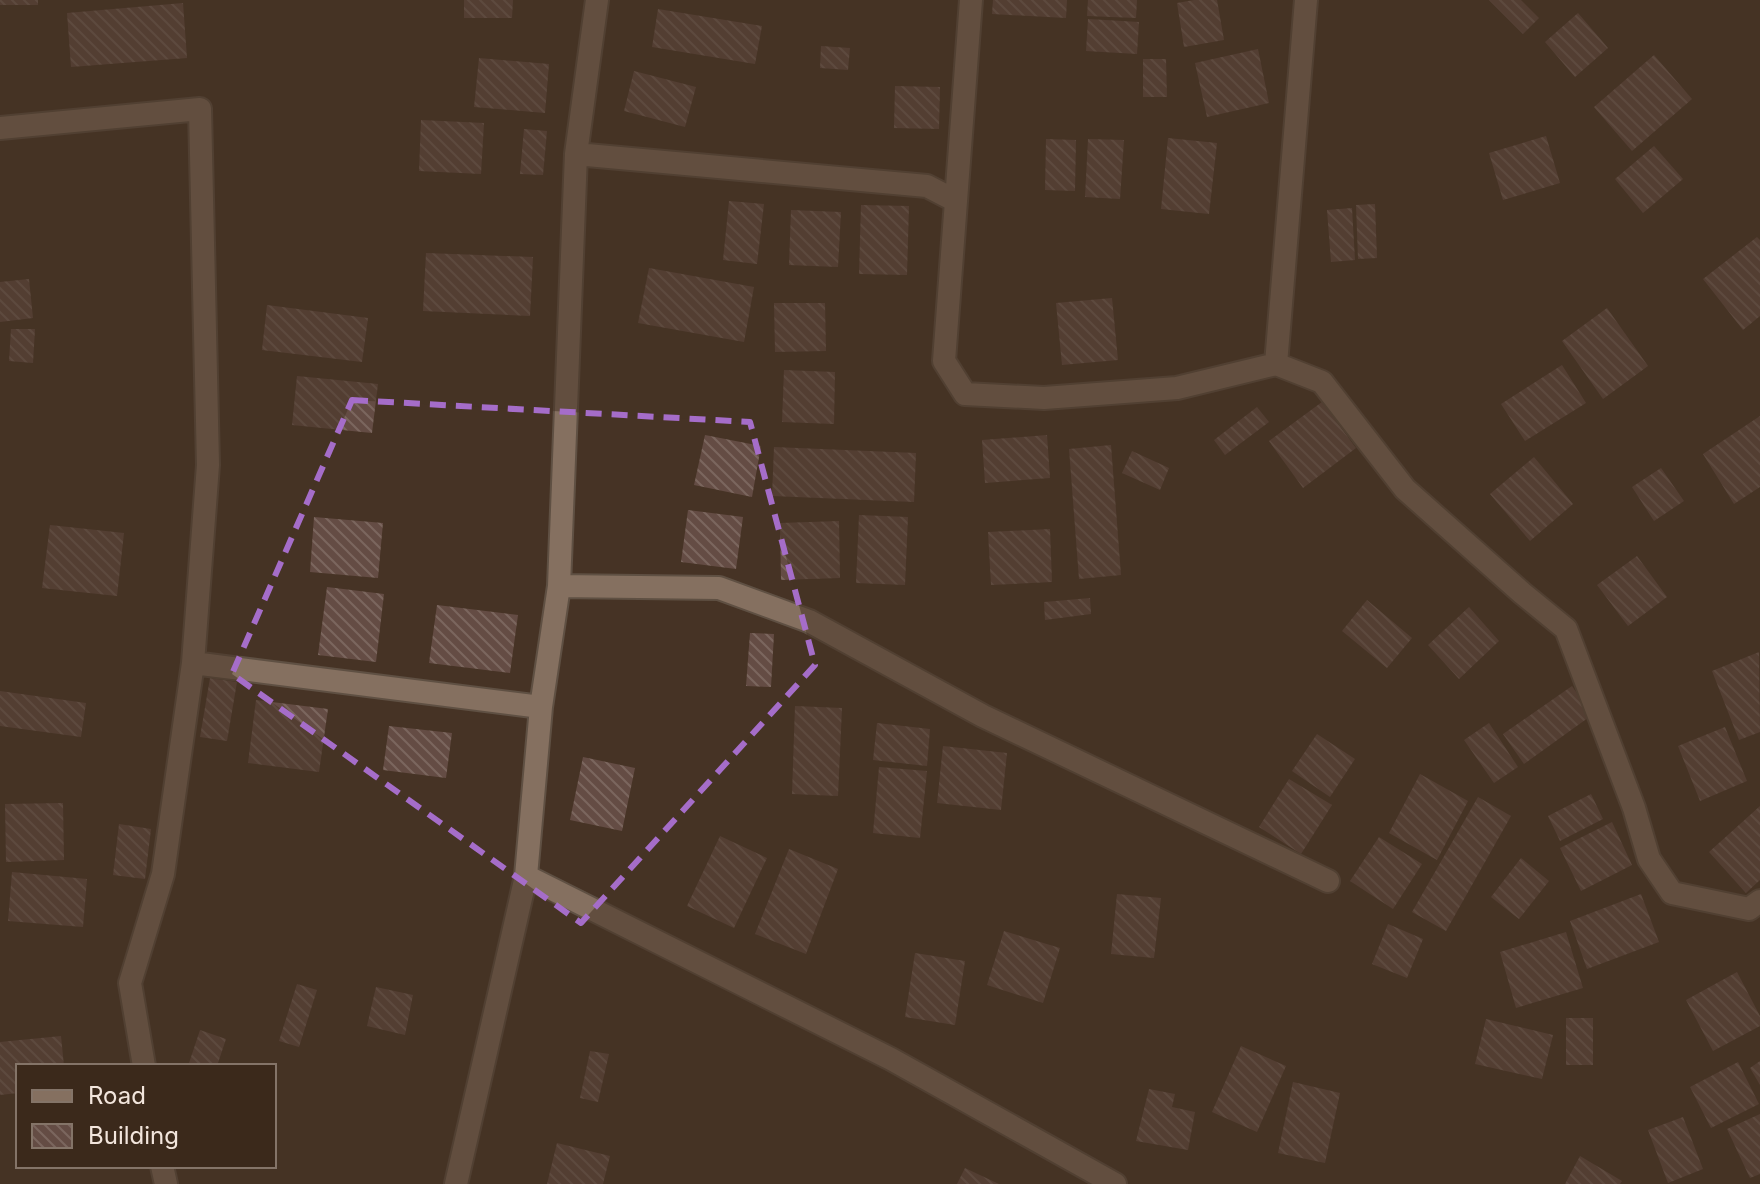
<svg xmlns="http://www.w3.org/2000/svg" width="1760" height="1184" viewBox="0 0 1760 1184" font-family="Inter,sans-serif">
	<style>
		.building { fill: url(#building-back-hatch) }
		.lines { fill: none; stroke-linecap: round; stroke-linejoin: round }
		.minor-casing { stroke: #5f5043; stroke-width: 26 }
		.minor { stroke: #857060; stroke-width: 22 }
		.marked { fill: none; stroke: #a56dc9; stroke-width: 6; stroke-dasharray: 16 10; stroke-linejoin: round }
	</style>
	<defs>
		<pattern id="building-back-hatch" width="6" height="6" patternUnits="userSpaceOnUse" patternTransform="scale(2)"><rect width="6" height="6" fill="#644c44"/><path d="M-1 5l2 2M0 0l6 6M5-1l2 2" fill="none" stroke="#7b665e"/></pattern>
	</defs>
	<rect width="100%" height="100%" fill="#463325"/>
	<!-- building -->
	<path class="building" d="M0 0H38V5H0Z
		M464 0H513L512 18H464Z
		M993 0H1067L1066 18 992 14Z
		M1088 0H1137L1136 18 1087 16Z
		M1194 0H1217L1224 40 1184 47 1177 3Z
		M1489 0H1521L1539 18 1523 34Z
		M183 3 187 58 71 67 67 13Z
		M658 9 762 26 755 64 652 47Z
		M1578 13 1608 48 1575 77 1545 42Z
		M1088 19 1139 22 1137 54 1086 51Z
		M821 46 850 48 848 70 820 68Z
		M1258 49 1269 103 1207 117 1195 63Z
		M1654 55 1692 99 1632 151 1594 107Z
		M479 58 549 64 545 113 474 107Z
		M1143 59H1166L1167 97H1143Z
		M634 71 696 87 685 127 624 111Z
		M895 86 940 87 939 129 894 128Z
		M421 120 484 123 481 174 419 171Z
		M524 129 547 131 543 175 520 174Z
		M1546 136 1560 183 1503 200 1489 153Z
		M1168 138 1217 143 1209 214 1161 209Z
		M1046 139 1076 140 1075 191 1045 190Z
		M1088 139 1124 140 1120 199 1085 197Z
		M1654 146 1683 179 1643 213 1615 179Z
		M729 201 764 204 757 264 723 260Z
		M1375 204 1377 258 1358 259 1356 205Z
		M861 205 909 206 907 275 859 274Z
		M1352 208 1355 260 1331 262 1327 210Z
		M791 210 841 212 838 267 789 265Z
		M1757 237 1760 240V316L1743 330 1703 279Z
		M426 253 533 257 530 316 423 311Z
		M649 268 754 287 744 342 638 323Z
		M29 279 33 318 0 322V282Z
		M1112 298 1118 360 1062 365 1056 303Z
		M774 303H825L826 351 775 352Z
		M267 305 368 318 362 362 262 350Z
		M1607 308 1648 366 1603 399 1562 341Z
		M11 329H35L33 363 9 361Z
		M1562 365 1586 403 1525 441 1501 404Z
		M784 370 835 372 834 424 782 422Z
		M297 376 378 384 372 433 292 425Z
		M1322 402 1356 448 1303 488 1269 441Z
		M1257 407 1269 422 1225 455 1214 440Z
		M1760 416V487L1734 504 1703 454Z
		M705 435 761 446 752 497 694 485Z
		M1047 435 1050 478 985 483 982 440Z
		M1111 445 1121 575 1079 579 1069 449Z
		M774 447 916 453 914 502 772 496Z
		M1132 451 1169 468 1160 490 1122 473Z
		M1534 457 1573 504 1530 541 1490 494Z
		M1661 468 1684 501 1654 521 1632 487Z
		M688 510 743 517 736 569 681 562Z
		M859 515 908 517 905 585 856 583Z
		M314 517 383 523 378 578 310 572Z
		M839 521 840 578 781 580 780 523Z
		M50 525 124 533 117 596 42 588Z
		M1050 529 1052 582 991 585 988 532Z
		M1637 556 1667 597 1628 626 1597 585Z
		M327 587 384 594 376 662 318 655Z
		M1090 598 1091 614 1045 620 1044 602Z
		M1367 600 1412 638 1387 668 1342 631Z
		M437 605 518 615 510 673 429 663Z
		M1469 607 1499 641 1459 679 1428 645Z
		M750 633 774 634 771 687 746 686Z
		M1759 652 1760 732 1739 740 1712 671Z
		M210 678 237 682 227 741 200 737Z
		M1572 686 1592 715 1524 764 1503 734Z
		M0 691 86 703 81 737 0 726Z
		M256 700 328 709 319 772 248 763Z
		M795 706 842 708 838 796 792 794Z
		M877 723 930 729 927 766 873 760Z
		M1489 723 1518 767 1494 783 1464 740Z
		M389 726 452 733 446 778 383 770Z
		M1725 727 1747 781 1700 801 1678 746Z
		M1317 734 1355 759 1330 797 1292 771Z
		M943 746 1007 753 1001 810 937 803Z
		M583 757 635 768 622 831 570 820Z
		M879 767 927 771 920 838 873 833Z
		M1420 774 1468 801 1437 860 1389 833Z
		M1289 779 1332 805 1301 854 1259 827Z
		M1591 794 1603 819 1560 841 1548 816Z
		M1478 797 1511 816 1446 931 1412 912Z
		M63 803 64 860 6 862 5 804Z
		M1760 806V880L1746 893 1709 852Z
		M1612 822 1632 865 1581 891 1560 848Z
		M119 824 151 829 145 879 113 875Z
		M720 836 767 858 734 928 687 906Z
		M1379 837 1422 864 1393 909 1350 881Z
		M789 849 838 869 806 954 755 934Z
		M1521 858 1549 881 1519 919 1491 897Z
		M12 872 87 879 83 927 8 921Z
		M1117 894 1161 898 1154 958 1111 954Z
		M1641 894 1659 942 1587 969 1570 921Z
		M1388 924 1423 939 1407 978 1372 964Z
		M1004 931 1060 948 1043 1003 987 985Z
		M1566 932 1583 988 1516 1008 1500 952Z
		M915 953 965 961 955 1025 905 1017Z
		M1737 972 1760 1016V1026L1713 1051 1686 1000Z
		M297 984 317 990 299 1047 279 1041Z
		M376 987 413 995 405 1035 367 1026Z
		M1566 1018H1593V1065H1566Z
		M1486 1019 1553 1035 1542 1079 1475 1064Z
		M200 1030 226 1039 217 1066H188Z
		M61 1036 64 1066H18V1093L0 1095V1042Z
		M1241 1046 1286 1066 1257 1132 1212 1112Z
		M590 1051 609 1054 598 1102 580 1098Z
		M1760 1061V1085L1750 1068Z
		M1738 1062 1759 1104 1711 1128 1690 1087Z
		M1293 1082 1340 1093 1325 1163 1278 1153Z
		M1149 1089 1175 1094 1172 1107 1195 1112 1188 1150 1136 1141Z
		M1760 1114V1174L1750 1178 1727 1129Z
		M1683 1117 1703 1169 1668 1183 1648 1130Z
		M557 1143 610 1156 603 1184H547Z
		M1580 1156 1622 1181 1620 1184H1565Z
		M965 1168 999 1184H957Z"/>
	<g class="lines">
		<!-- minor casing -->
		<g class="minor-casing">
			<path id="minor" d="M0 128 200 109 208 465 193 663 163 874 130 983 144 1066
				M576 154 927 186 956 201 944 361 965 394 1044 398 1177 388 1276 364 1322 382 1405 489 1522 593 1566 629 1634 808 1649 859 1672 893 1749 909 1760 901
				M956 201 971 0
				M1276 364 1306 0
				M559 586 719 588 809 621 983 716 1328 881
				M193 663 541 707
				M526 876 891 1059 1115 1184
				M162 1166 166 1184
				M456 1184 526 876 541 707 559 586 576 154 597 0"/>
		</g>
		<!-- minor -->
		<use href="#minor" class="minor"/>
	</g>
	<!-- marked area -->
	<path d="M0 0H1760V1184H0ZM352 400 750 422 815 665 581 923 232 674Z" fill="#463325" fill-opacity=".55" fill-rule="evenodd"/>
	<path class="marked" d="M352 400 750 422 815 665 581 923 232 674Z"/>
	<!-- legend -->
	<rect x="16" y="1064" width="260" height="104" fill="#3b291b" stroke="#847468" stroke-width="2"/>
	<rect x="32" y="1090" width="40" height="12" fill="#857060" stroke="#847468" stroke-width="2"/>
	<text x="88" y="1104" font-size="24" fill="#f2e5dc">Road</text>
	<rect x="32" y="1124" width="40" height="24" fill="url(#building-back-hatch)" stroke="#847468" stroke-width="2"/>
	<text x="88" y="1144" font-size="24" fill="#f2e5dc">Building</text>
</svg>
